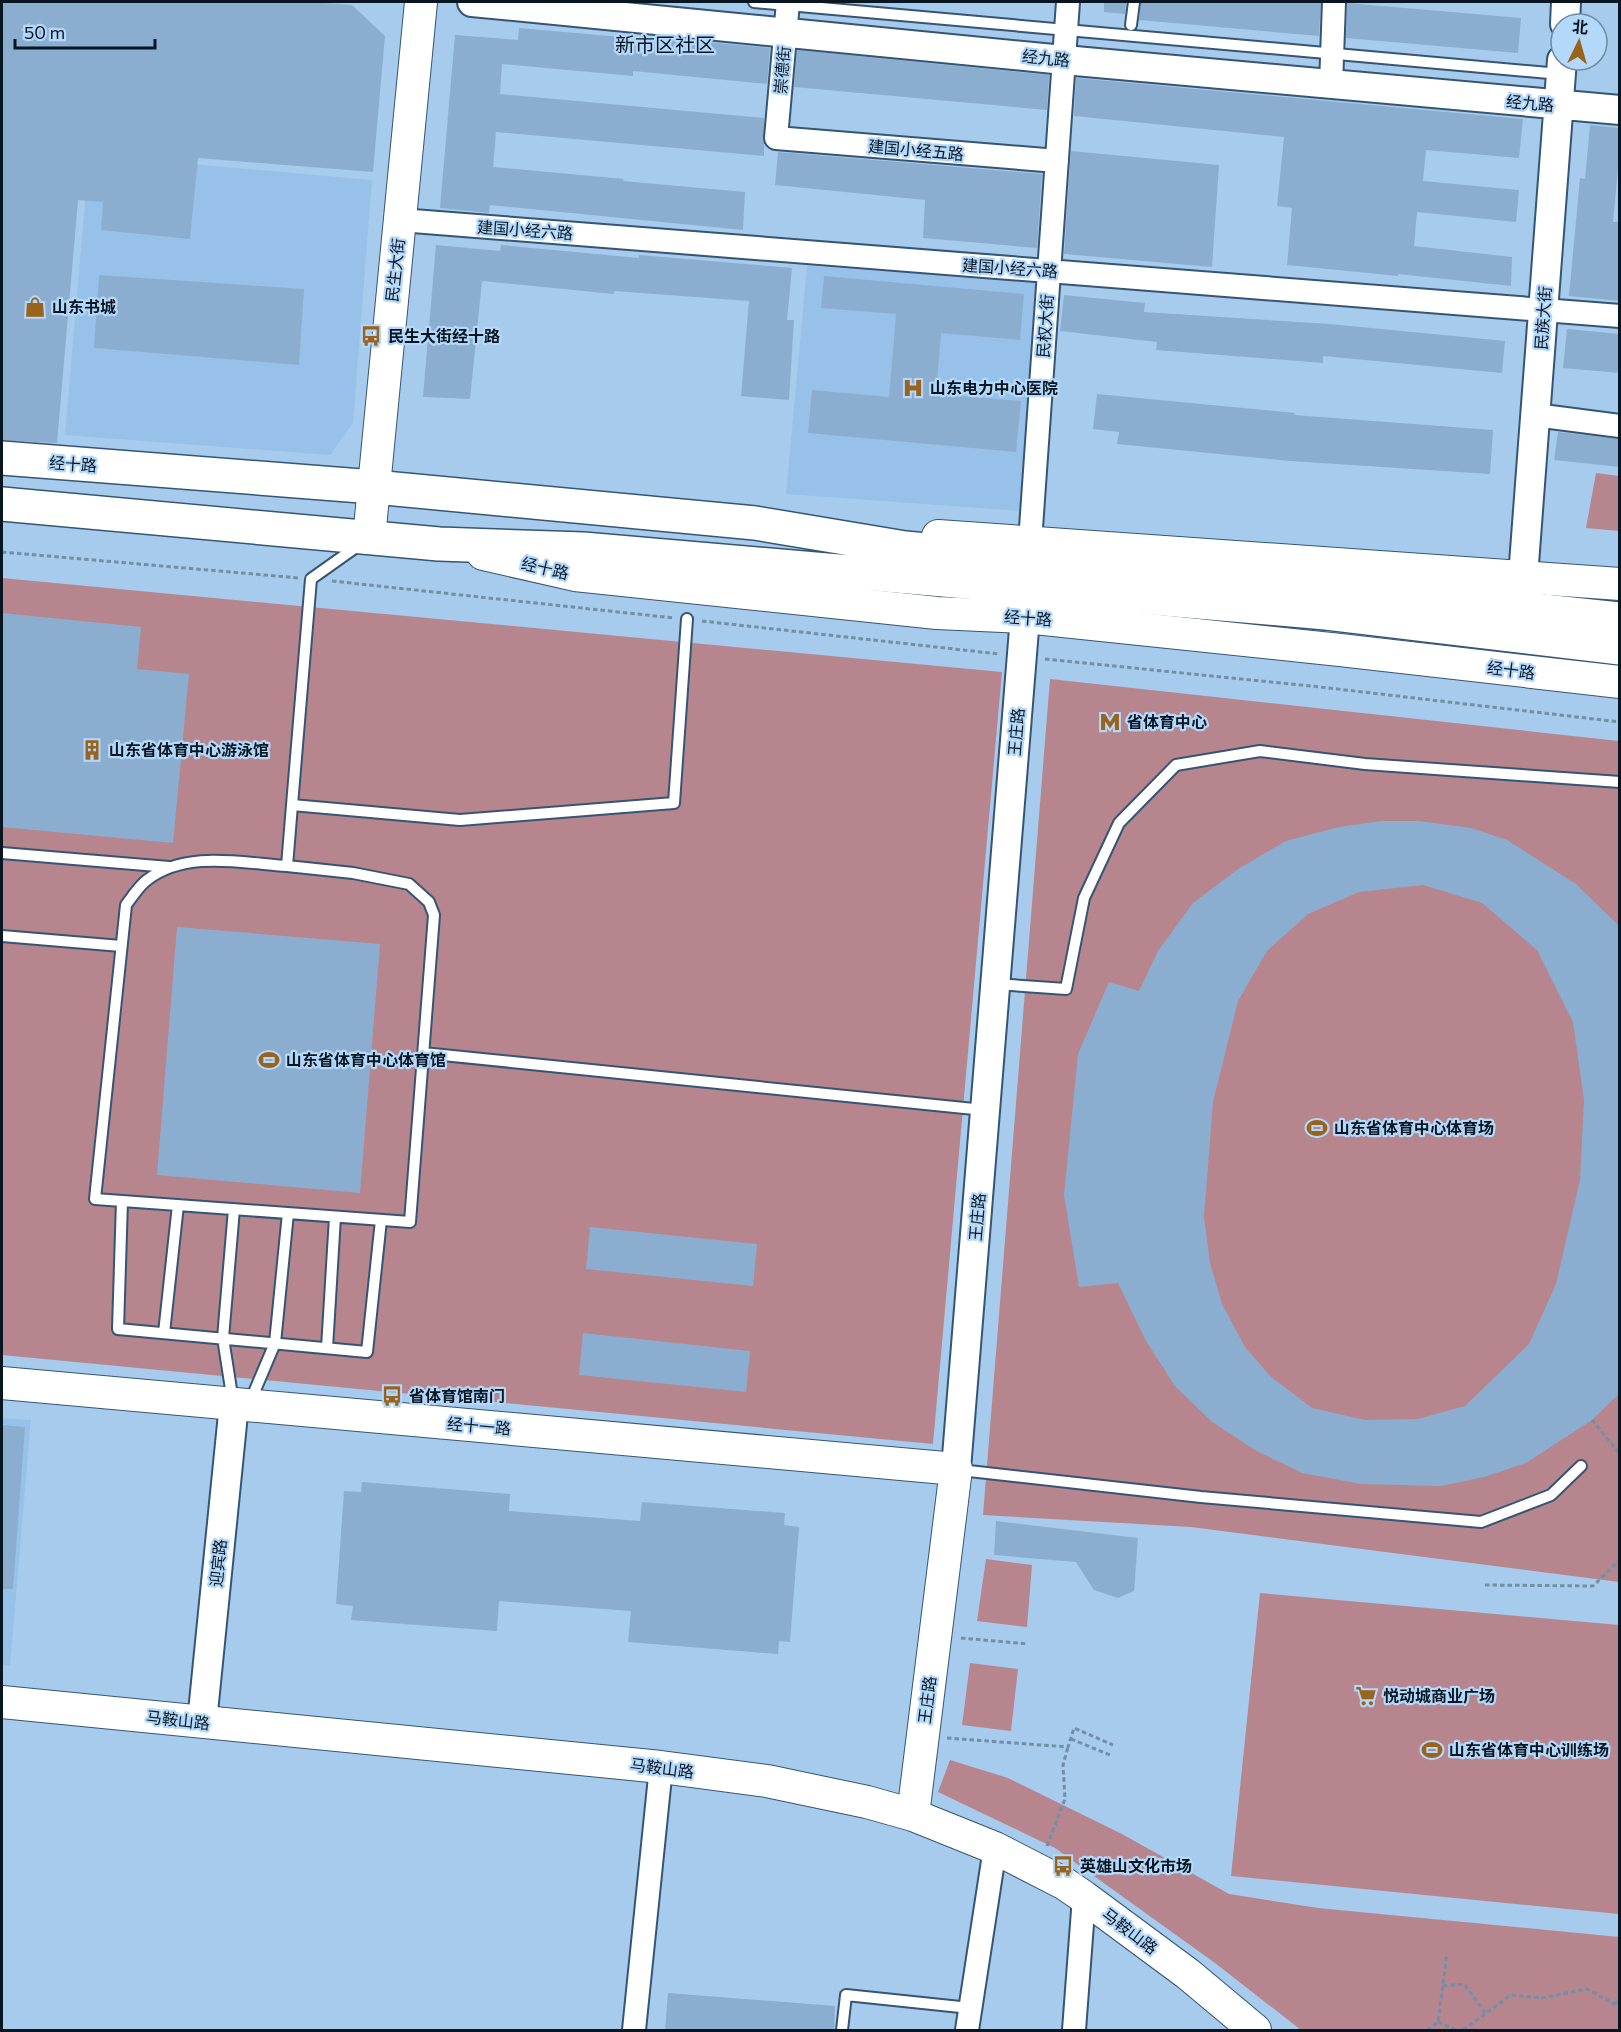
<svg xmlns="http://www.w3.org/2000/svg" width="1621" height="2032" viewBox="0 0 1621 2032" font-family="Commissioner,'Noto Sans SC',sans-serif">
	<style>
		.built { fill: #98c1e9 }
		.green { fill: #b7858d }
		.building { fill: #8baed0; fill-rule: evenodd }
		.lines { fill: none; stroke-linecap: round; stroke-linejoin: round }
		.service-casing { stroke: #355572; stroke-width: 14 }
		.minor-casing { stroke: #355572; stroke-width: 26 }
		.tertiary-casing { stroke: #355572; stroke-width: 32 }
		.secondary-casing { stroke: #355572; stroke-width: 34 }
		.trunk-casing { stroke: #355572; stroke-width: 36 }
		.path { stroke: #728ea9; stroke-width: 3; stroke-dasharray: 4.5 3; stroke-linecap: butt }
		.service { stroke: #fff; stroke-width: 10 }
		.minor { stroke: #fff; stroke-width: 22 }
		.tertiary { stroke: #fff; stroke-width: 28 }
		.secondary { stroke: #fff; stroke-width: 32 }
		.trunk { stroke: #fff; stroke-width: 33 }
		.path-bridge { stroke: #728ea9; stroke-width: 3; stroke-dasharray: 4.5 3; stroke-linecap: butt }
		.labels { text-anchor: middle; stroke-width: 4.5; stroke-linejoin: round; paint-order: stroke }
		.street-label { font-size: 16px; fill: #081622; stroke: #b3d8fa }
		.poi-label { font-size: 16px; font-weight: bold; fill: #081622; stroke: #b3d8fa; text-anchor: start }
		.quarter-label { font-size: 20px; fill: #081622; stroke: #b3d8fa }
	</style>
	<rect width="100%" height="100%" fill="#a7cbed"/>
	<!-- built -->
	<path class="built" d="M89 155 372 180 353 423 330 455 65 435Z
		M807 266 1039 282 1020 511 786 494Z
		M2 1418 31 1420 10 1666 2 1665Z"/>
	<!-- green -->
	<path class="green" d="M1596 473 1619 476V531L1586 528Z
		M2 578 1002 672 933 1444 2 1355Z
		M1050 679 1619 741V1582L1191 1527 983 1515Z
		M986 1559 1032 1565 1027 1627 977 1621Z
		M1260 1593 1619 1625V1914L1231 1876Z
		M970 1663 1018 1669 1011 1731 962 1725Z
		M950 1760 1008 1778 1122 1834 1229 1894 1318 1908 1619 1937V2030H1301L1215 1963 1055 1848 938 1792Z"/>
	<!-- building -->
	<path class="building" d="M2 2H310L352 5 385 36 373 172 198 158 190 239 101 230 103 202 78 200 57 443 2 440Z
		M1104 2H1126L1125 14 1104 12Z
		M1141 2H1321L1319 36 1139 20Z
		M1347 3 1521 18 1518 53 1346 38Z
		M519 28 655 40V37L770 48 767 84 633 71V76L502 64 500 94 764 118V156L496 132 493 167 624 179 623 181 745 192 743 230 490 205 489 213 440 208 455 35 518 40Z
		M797 50 1049 75 1047 110 794 87Z
		M1076 78 1523 119 1519 158 1426 150 1423 181 1519 190 1516 222 1417 212 1414 246 1512 257 1511 286 1398 274V276L1287 265 1292 208 1277 206 1284 137 1074 116Z
		M1590 125 1620 128V168H1618L1613 222H1620V301L1569 296 1580 178 1585 179Z
		M1071 151 1219 165 1212 267 1064 254Z
		M778 152 1042 174 1037 248 923 238 925 200 775 185Z
		M436 245 500 251 501 245 639 258V255L792 268 787 320H794L789 400 741 396 749 301 614 291V294L482 281 470 399 423 397Z
		M99 275 304 289 299 365 94 348Z
		M824 276 1024 294 1020 340 941 333 936 394 1021 401 1016 452 808 433 812 390 889 397 896 314 821 308Z
		M1064 295 1145 303 1144 312 1330 324 1505 341 1502 373 1323 356V363L1156 350 1157 342 1060 331Z
		M1567 329 1620 334V373L1563 368Z
		M1097 394 1295 413 1294 415 1493 430 1490 474 1290 461 1117 444 1119 432 1093 429Z
		M1558 432 1620 439V467L1554 460Z
		M2 613 141 627 137 669 189 674 173 843 2 827Z
		M1381 821H1419L1471 828 1507 840 1576 884 1620 927V1393L1592 1420 1526 1463 1484 1477 1441 1486 1361 1484 1302 1473 1255 1450 1212 1422 1175 1386 1146 1341 1118 1283 1079 1287 1064 1195 1078 1054 1109 982 1139 991 1158 951 1193 903 1238 869 1286 841 1339 827ZM1423 885 1482 903 1537 950 1573 1022 1584 1100 1580 1180 1556 1284 1529 1344 1465 1406 1418 1419 1365 1420 1312 1408 1270 1376 1245 1347 1222 1304 1210 1263 1204 1217 1213 1102 1238 1001 1267 951 1308 914 1359 892Z
		M177 927 380 944 360 1193 157 1175Z
		M590 1227 757 1244 753 1286 586 1269Z
		M583 1333 750 1351 746 1392 579 1375Z
		M2 1425 25 1427 13 1589H2Z
		M362 1482 510 1494 509 1511 640 1521 642 1502 785 1513 784 1525 799 1527 790 1642 779 1641 778 1654 628 1642 631 1611 499 1601 497 1631 351 1620 353 1606 336 1604 344 1491 361 1492Z
		M996 1521 1138 1538 1134 1591 1118 1598 1094 1590 1076 1562 994 1555Z
		M668 1993 835 2006 834 2031H665Z"/>
	<g class="lines">
		<!-- service casing -->
		<g class="service-casing">
			<path id="service" d="M754 2 1560 74
				M1131 25 1134 2
				M359 545 311 579 292 805 460 820 674 803 687 619
				M2 853 169 867
				M287 866 353 873 409 884 429 902 434 915 410 1222 95 1199 126 905C132 897 139 886 147 880 186 850 241 863 287 866L292 805
				M2 936 121 946
				M996 984 1066 989 1084 898 1119 823 1176 765 1260 751 1365 764 1620 782
				M423 1053 984 1110
				M122 1201 118 1329 367 1352 381 1220
				M164 1333 178 1205
				M327 1348 335 1217
				M233 1402 223 1338 234 1209
				M250 1402 275 1343 288 1213
				M960 1470 1201 1497 1481 1522 1551 1495 1581 1466
				M842 2030 846 1995 970 2008"/>
		</g>
		<!-- minor casing -->
		<g class="minor-casing">
			<path id="minor" d="M788 2 776 138 1057 161
				M1331 85 1334 2
				M400 220 1620 316
				M1535 415 1620 426
				M1030 542 1068 2
				M634 2030 661 1767
				M967 2030 995 1848
				M1074 2030 1084 1897"/>
		</g>
		<!-- tertiary casing -->
		<g class="tertiary-casing">
			<path id="tertiary" d="M472 2 1064 60 1620 110
				M1565 24 1566 2
				M1523 577 1562 60
				M956 1469 1025 617
				M202 1722 234 1404"/>
		</g>
		<!-- secondary casing -->
		<g class="secondary-casing">
			<path id="secondary" d="M938 536 1620 584
				M369 538 421 2
				M483 554 575 575 937 613 1025 617 1340 650 1620 682
				M2 1383 956 1469 913 1815
				M2 1702 661 1767 767 1781 867 1802 913 1815 995 1848 1065 1884 1084 1897 1188 1974 1255 2030"/>
		</g>
		<!-- trunk casing -->
		<g class="trunk-casing">
			<path id="trunk" d="M2 458 374 487 755 523 905 548 1276 583 1620 619
				M2 504 439 544 583 549 1326 613 1620 648"/>
		</g>
		<!-- path -->
		<path class="path" d="M2 552 299 578
			M332 581 674 618
			M702 621 999 654
			M1045 659 1320 687 1620 722
			M1485 1585 1593 1586 1620 1560
			M961 1638 1028 1644
			M947 1738 1068 1747 1074 1728 1113 1745
			M1071 1739 1110 1755
			M1047 1846 1065 1799 1063 1765 1068 1747
			M1443 1986 1464 1984 1486 2014
			M1615 2004 1620 2000
			M1438 2022 1456 2030
			M1427 2030 1438 2022 1447 1953
			M1463 2030 1511 1995 1542 1998 1587 1989 1620 2007"/>
		<!-- service -->
		<use href="#service" class="service"/>
		<!-- minor -->
		<use href="#minor" class="minor"/>
		<!-- tertiary -->
		<use href="#tertiary" class="tertiary"/>
		<!-- secondary -->
		<use href="#secondary" class="secondary"/>
		<!-- trunk -->
		<use href="#trunk" class="trunk"/>
		<!-- path-bridge -->
		<path class="path-bridge" d="M1592 1420 1620 1454"/>
	</g>
	<!-- icons -->
	<defs>
		<g id="shop-bare" transform="scale(1.62)"><path d="M-5-2.5h2.3a2.7 3.5 0 0 1 5.4 0H5L5.5 6h-11ZM-1.5-2.5h3a1.5 2.3 0 0 0-3 0Z" fill="#99621d" stroke="#b3d8fa" stroke-width="2.5" paint-order="stroke"/></g>
		<g id="bus-bare" transform="scale(1.62)"><path d="M-5-6H5V4H4V6H2V4H-2V6H-4V4H-5ZM-3.5-4V0h7V-4ZM-3.5 1.2v1.5H-2V1.2ZM2 1.2v1.5H3.5V1.2Z" fill="#99621d" stroke="#b3d8fa" stroke-width="2.5" paint-order="stroke"/></g>
		<g id="hospital-bare" transform="scale(1.62)"><path d="M-5-5h3v3.5h4V-5h3V5h-3V1.5h-4V5h-3Z" fill="#99621d" stroke="#b3d8fa" stroke-width="2.5" paint-order="stroke"/></g>
		<g id="metro-bare" transform="scale(1.62)"><path d="M-5.5 5V-5H-3L0 0L3-5H5.5V5H3V-.5L0 4L-3-.5V5Z" fill="#99621d" stroke="#b3d8fa" stroke-width="2.5" paint-order="stroke"/></g>
		<g id="building-bare" transform="scale(1.62)"><path d="M-4-6H4V6H1V3H-1V6H-4ZM-2.5-4.3h1.7v1.8h-1.7ZM.8-4.3h1.7v1.8H.8ZM-2.5-1h1.7V.8h-1.7ZM.8-1h1.7V.8H.8Z" fill="#99621d" stroke="#b3d8fa" stroke-width="2.5" paint-order="stroke"/></g>
		<g id="stadium-bare" transform="scale(1.62)"><path d="M0-5a6.5 5 0 1 0 0 10a6.5 5 0 1 0 0-10ZM-3.5-1.8h7v3.6h-7Z" fill="#99621d" stroke="#b3d8fa" stroke-width="2.5" paint-order="stroke"/></g>
		<g id="supermarket-bare" transform="scale(1.62)"><path d="M-6-5.5h2.5l.6 2H6L4.5 2H-2.5L-4.4-4H-6ZM-1.5 3.2a1.3 1.3 0 1 0 .1 0ZM3 3.2a1.3 1.3 0 1 0 .1 0Z" fill="#99621d" stroke="#b3d8fa" stroke-width="2.5" paint-order="stroke"/></g>
	</defs>
	<g fill-rule="evenodd">
		<use href="#shop-bare" x="35" y="307"/>
		<use href="#bus-bare" x="371" y="336"/>
		<use href="#hospital-bare" x="913" y="388"/>
		<use href="#metro-bare" x="1110" y="722"/>
		<use href="#building-bare" x="92" y="750"/>
		<use href="#stadium-bare" x="269" y="1060"/>
		<use href="#stadium-bare" x="1317" y="1128"/>
		<use href="#bus-bare" x="392" y="1396"/>
		<use href="#supermarket-bare" x="1366" y="1696"/>
		<use href="#stadium-bare" x="1432" y="1750"/>
		<use href="#bus-bare" x="1063" y="1866"/>
	</g>
	<g class="labels">
		<!-- street labels -->
		<g class="street-label">
			<text transform="translate(1046 58) rotate(6)" y="6">经九路</text>
			<text transform="translate(782 70) rotate(-85)" y="6">崇德街</text>
			<text transform="translate(1530 103) rotate(5)" y="6">经九路</text>
			<text transform="translate(916 150) rotate(5)" y="6">建国小经五路</text>
			<text transform="translate(525 230) rotate(4)" y="6">建国小经六路</text>
			<text transform="translate(1010 268) rotate(4)" y="6">建国小经六路</text>
			<text transform="translate(395 270) rotate(-84)" y="6">民生大街</text>
			<text transform="translate(1543 318) rotate(-86)" y="6">民族大街</text>
			<text transform="translate(1045 326) rotate(-86)" y="6">民权大街</text>
			<text transform="translate(73 464) rotate(4)" y="6">经十路</text>
			<text transform="translate(545 568) rotate(13)" y="6">经十路</text>
			<text transform="translate(1028 618) rotate(4)" y="6">经十路</text>
			<text transform="translate(1511 670) rotate(7)" y="6">经十路</text>
			<text transform="translate(1016 732) rotate(-85)" y="6">王庄路</text>
			<text transform="translate(977 1217) rotate(-85)" y="6">王庄路</text>
			<text transform="translate(479 1426) rotate(5)" y="6">经十一路</text>
			<text transform="translate(218 1563) rotate(-84)" y="6">迎宾路</text>
			<text transform="translate(927 1700) rotate(-83)" y="6">王庄路</text>
			<text transform="translate(178 1720) rotate(6)" y="6">马鞍山路</text>
			<text transform="translate(662 1768) rotate(7)" y="6">马鞍山路</text>
			<text transform="translate(1130 1931) rotate(37)" y="6">马鞍山路</text>
		</g>
		<!-- poi labels -->
		<g class="poi-label">
			<text x="52" y="313">山东书城</text>
			<text x="388" y="342">民生大街经十路</text>
			<text x="930" y="394">山东电力中心医院</text>
			<text x="1127" y="728">省体育中心</text>
			<text x="109" y="756">山东省体育中心游泳馆</text>
			<text x="286" y="1066">山东省体育中心体育馆</text>
			<text x="1334" y="1134">山东省体育中心体育场</text>
			<text x="409" y="1402">省体育馆南门</text>
			<text x="1383" y="1702">悦动城商业广场</text>
			<text x="1449" y="1756">山东省体育中心训练场</text>
			<text x="1080" y="1872">英雄山文化市场</text>
		</g>
		<!-- quarter labels -->
		<g class="quarter-label">
			<text x="665" y="52">新市区社区</text>
		</g>
	</g>
	<!-- border -->
	<rect width="1621" height="2032" fill="none" stroke="#081622" stroke-width="6"/>
	<!-- north arrow -->
	<g transform="translate(1579 42) rotate(5)"><circle r="28" fill="#b3d8fa" stroke="#6f8aa4" stroke-width="1.5"/>
	<path d="M0-4.5L10 22L0 15L-10 22Z" fill="#99621d"/>
	<text y="-9" font-size="16" font-weight="bold" text-anchor="middle" fill="#081622">北</text>
	</g>
	<!-- scale -->
	<path d="M15 39v9h140v-9" fill="none" stroke="#081622" stroke-width="3"/>
	<text x="24" y="39" font-size="18" fill="#081622" stroke="#b3d8fa" stroke-width="4.5" paint-order="stroke">50 m</text>
</svg>
